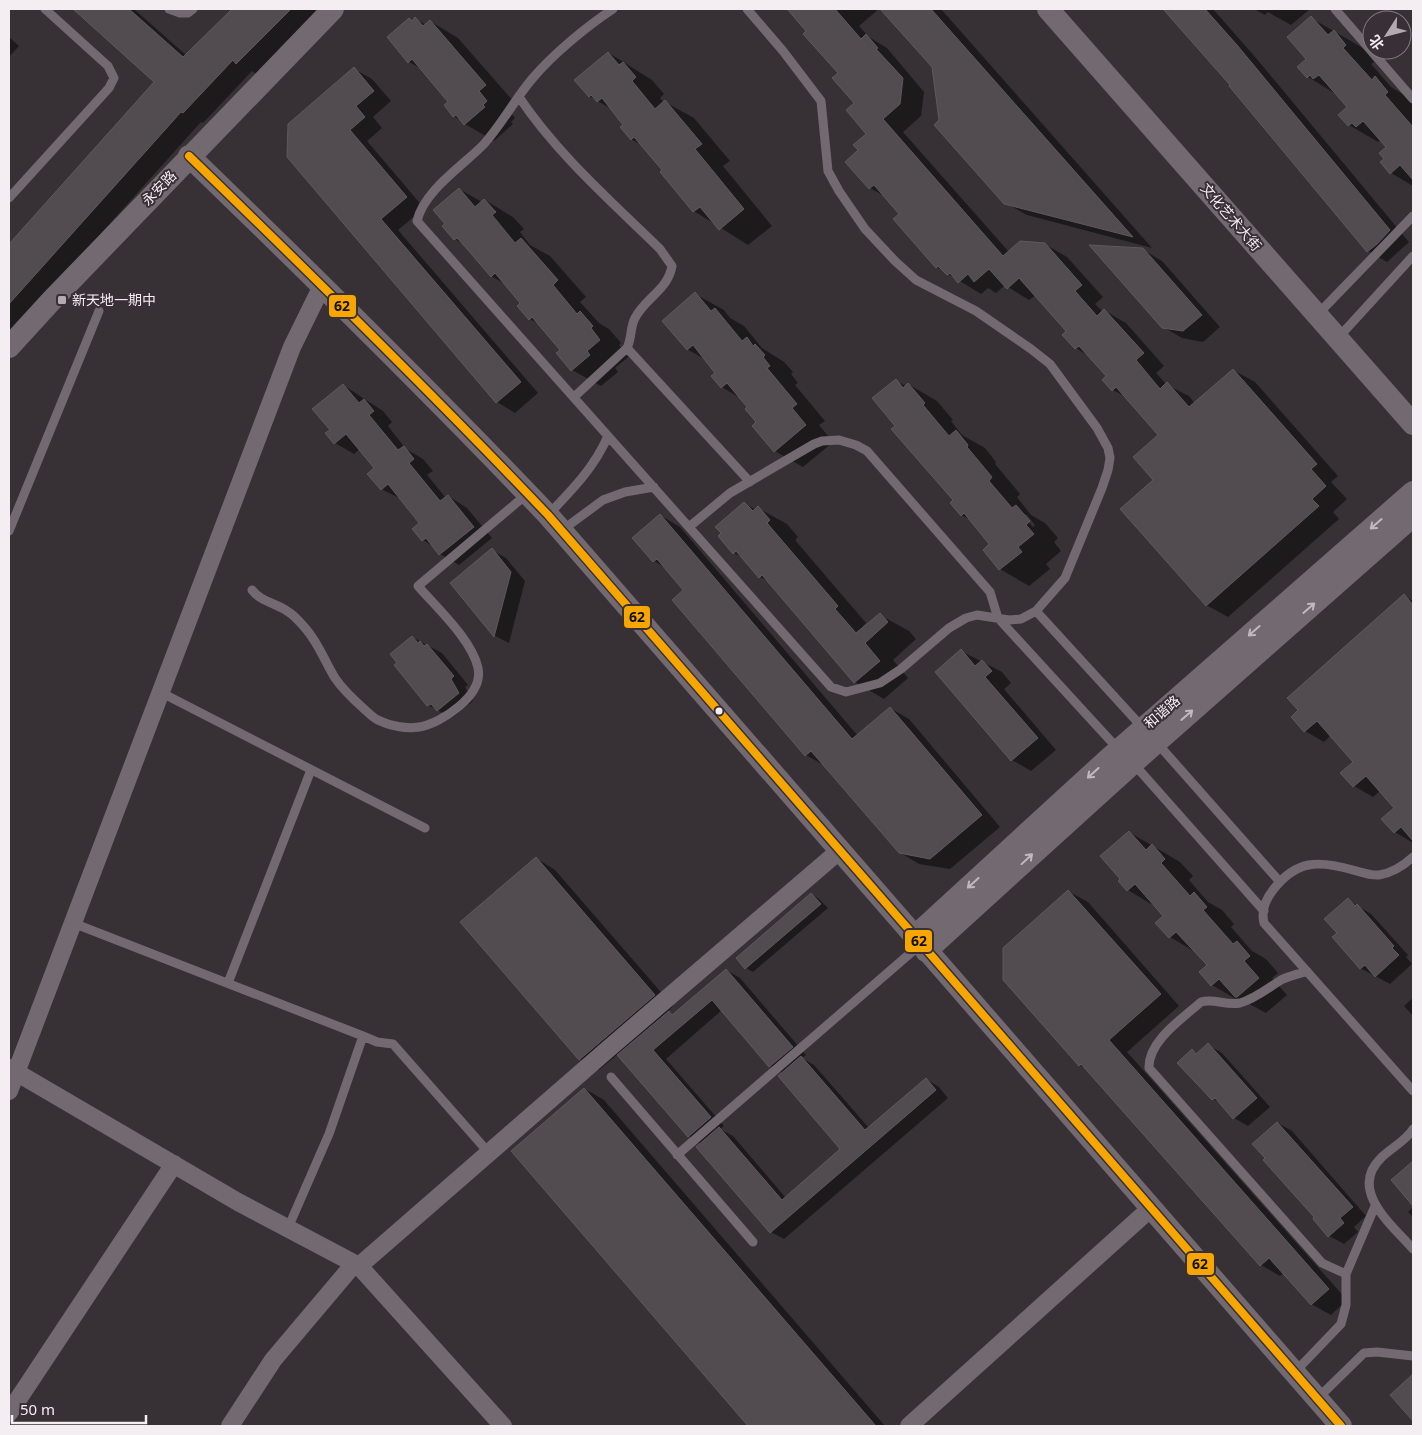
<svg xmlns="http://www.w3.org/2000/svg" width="1422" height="1435" viewBox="0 0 1422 1435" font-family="'Noto Sans','Noto Sans SC',sans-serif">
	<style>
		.shadow { fill: #0007; fill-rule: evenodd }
		.building { fill: #524c50; stroke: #5e595c }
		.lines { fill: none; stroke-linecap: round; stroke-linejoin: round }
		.service { stroke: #726a70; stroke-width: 9 }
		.minor { stroke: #726a70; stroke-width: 18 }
		.tertiary { stroke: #726a70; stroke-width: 22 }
		.bus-1-casing { stroke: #392f36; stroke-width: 11 }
		.bus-1 { stroke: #f7a600; stroke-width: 8 }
		.oneway { stroke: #c0b9be }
		.poi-dot { fill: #b2abb0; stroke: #392f36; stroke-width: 2 }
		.bus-dot { fill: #f4edf2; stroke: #392f36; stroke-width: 2 }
		.labels { text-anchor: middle; stroke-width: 4; stroke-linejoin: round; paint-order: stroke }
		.street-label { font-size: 14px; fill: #f4edf2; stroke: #392f36 }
		.poi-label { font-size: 14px; fill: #f4edf2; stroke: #392f36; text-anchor: start }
		.line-badge { stroke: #392f36; stroke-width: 2 }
		.pale-badge-label { font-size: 14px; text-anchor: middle; font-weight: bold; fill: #111 }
	</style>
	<rect width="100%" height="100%" fill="#373135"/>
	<!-- shadow -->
	<path class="shadow" d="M75 9H134L187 56 234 9H321L256 74 252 71 203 123 201 122 9 336V246L156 82Z
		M787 9H879L859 26 869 37 887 48 924 92 921 116 903 132 1009 252 1045 244 1067 257 1103 297 1095 304 1103 312 1105 311 1126 323 1164 366 1156 373 1167 385 1189 396 1195 404 1233 370 1255 382 1338 476 1331 482 1347 499 1333 512 1339 519 1228 617 1206 605 1154 480 1160 435 1126 397 1113 390 1108 376 1090 357 1076 348 1068 332 1036 295 1029 300 1005 285 996 293 988 288 981 294 937 267 901 214 888 198 870 188 860 150 868 134 856 103 840 73 808 31Z
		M882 9H941L1152 248 1027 215 1005 203 940 121 933 66Z
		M1165 9H1213L1256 58 1409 242 1387 262 1368 251 1231 86 1232 85Z
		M1254 9H1310L1291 25 1268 12 1265 15Z
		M1311 18 1363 48 1374 62 1371 64 1391 87 1404 95 1413 105V186L1391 173 1386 159 1388 147 1380 140 1378 142 1349 125V107L1336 94 1308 77Z
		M416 19 426 25 430 21 458 38 514 102 507 108 515 118 511 122 513 124 494 141 465 124 454 116 450 102 423 70 409 62 412 21Z
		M9 37 19 46 9 57Z
		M609 53 652 80 664 94 660 98 664 103 665 102 694 118 730 161 723 166 772 226 748 245 694 211 661 172 664 170 643 146 631 139 625 125 613 110 589 96Z
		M354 69 372 79 391 101 373 117 382 128 367 141 424 208 398 230 538 393 515 413 497 402 288 157Z
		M459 189 482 202 485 200 513 217 524 229 520 232 530 245 550 256 586 297 580 302 599 323 609 329 621 343 619 345 628 357 615 368 618 372 601 386 572 370 562 350 540 325 530 319 522 304 505 284 491 276 464 245 455 239Z
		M1142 249 1162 261 1220 327 1203 342 1182 338 1163 327Z
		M695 294 724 310 730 318 744 326 762 348 784 362 793 372 791 374 798 383 795 385 825 421 819 425 833 442 803 467 775 451 749 407 743 400 722 387 717 373 706 360 687 349Z
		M896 381 906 386 908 384 937 401 953 420 951 421 962 435 985 448 996 462 995 464 1020 494 1017 497 1031 515 1045 523 1058 538 1054 542 1061 551 1046 564 1050 569 1029 586 1000 569 985 550 991 545 971 520 961 515 955 500 896 426ZM1021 513 1027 515 1035 525 1033 527Z
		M343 385 383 411 392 422 388 426 406 449 423 459 433 471 427 475 446 498 448 496 467 508 492 538 459 565 440 554 434 547 423 540 414 529 421 523 401 499 381 489 376 468 360 449 354 454 335 443 327 434 331 430Z
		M745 504 756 510 758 508 787 524 798 537 795 540 866 623 863 626 865 627 880 615 909 631 916 639 893 660 908 678 884 699 855 682 771 583 760 577 745 559 734 553Z
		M660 515 680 527 858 736 890 708 909 719 1000 827 950 869 919 864 899 852 825 766 806 755 673 600 685 590 667 569 654 561Z
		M492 550 506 558 525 581 509 643 495 636 452 583Z
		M1404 596 1413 601V843L1395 832 1396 808 1380 791 1373 797 1354 786 1355 762 1331 735 1324 742 1305 731Z
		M412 637 442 653 468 685 465 687 473 701 452 718 428 705 399 663Z
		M961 651 1002 672 1011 683 1004 689 1056 750 1031 771 1012 760Z
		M1129 832 1180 862 1193 876 1189 880 1208 902 1222 910 1234 924 1231 927 1252 951 1266 959 1278 973 1272 978 1287 995 1266 1013 1242 1000 1241 1002 1212 985 1208 966 1197 953 1170 937 1157 923 1165 916 1156 907 1128 890Z
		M536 858 555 870 673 1006 667 1012 673 1015 726 970 740 978 806 1055 802 1058 814 1065 869 1128 926 1079 939 1087 948 1098 784 1239 771 1232 701 1144 689 1136 618 1054 599 1070 580 1059 462 923ZM722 1010 770 1066 783 1073 842 1149 786 1198 733 1136 720 1129 724 1126 666 1059Z
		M1068 891 1088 902 1179 1006 1127 1052 1347 1300 1331 1315 1311 1304 1284 1273 1280 1276 1261 1265 1088 1070 1080 1065 1004 980Z
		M812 894 819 899 828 908 753 972 746 968Z
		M1348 900 1371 914 1408 955 1406 957 1412 964 1390 984 1360 968 1338 933Z
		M1413 998V1016L1404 1006Z
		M1208 1045 1222 1053 1270 1107 1248 1126 1234 1118 1222 1104 1213 1099 1193 1051 1198 1054Z
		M585 1089 604 1100 885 1426H750L513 1151Z
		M1278 1123 1292 1131 1366 1216 1354 1227 1358 1232 1344 1244 1329 1236 1314 1219 1316 1218Z
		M1413 1207V1217L1408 1212Z"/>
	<!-- building -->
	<path class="building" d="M73 9H129L183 57 232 9H291L236 64 233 60 183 113 181 112 9 304V244L154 82Z
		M787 9H835L861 39 866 34 878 48 876 49 903 78 900 104 883 119 1003 256 1020 241 1045 243 1082 285 1075 291 1097 316 1104 309 1144 353 1136 360 1160 389 1167 382 1189 407 1233 369 1317 464 1311 469 1326 486 1312 499 1319 506 1206 606 1120 509 1153 480 1133 457 1158 435 1116 387 1112 391 1102 380 1106 376 1079 346 1075 349 1062 335 1066 331 1019 278 1007 289 989 269 974 282 968 274 958 283 950 273 947 275 938 266 936 268 893 219 899 214 874 185 869 189 845 162 858 150 853 145 866 134 846 110 854 103 832 78 838 73 803 34 806 31Z
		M880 9H931L1133 237 1004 204 934 125 939 120 932 67Z
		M1163 9H1205L1237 45 1390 230 1377 244 1367 252 1229 86 1230 85Z
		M1311 16 1328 35 1334 30 1346 45 1343 48 1372 80 1375 76 1388 92 1385 95 1413 127V180L1400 165 1390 174 1380 162 1384 159 1379 153 1386 147 1363 121 1356 127 1352 123 1348 126 1338 115 1347 107 1319 75 1313 79 1310 75 1307 78 1297 67 1306 59 1287 37Z
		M415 17 423 26 430 20 486 85 479 91 487 101 483 105 485 107 464 125 456 115 453 117 444 105 448 102 412 59 408 63 387 37 409 18 412 21Z
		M608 52 619 65 623 62 636 77 632 81 655 109 665 100 702 144 695 149 744 209 719 230 700 207 693 212 660 172 662 170 634 137 631 140 620 127 623 125 602 98 597 102 591 95 589 97 574 80Z
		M354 67 374 91 356 106 365 117 350 130 407 197 381 219 521 382 496 403 287 157 288 124Z
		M459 188 475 207 484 199 496 212 492 215 515 243 521 238 558 280 553 285 577 314 580 311 593 326 591 328 600 340 587 351 590 355 571 371 556 353 560 350 532 317 529 320 517 306 520 303 495 273 491 277 468 250 457 238 454 240 442 226 445 224 433 210Z
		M1089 245 1143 248 1202 315 1183 331 1162 328Z
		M695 292 711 311 715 308 742 341 747 337 753 346 755 344 765 355 763 357 770 366 767 368 797 404 792 408 806 425 774 452 752 426 756 422 745 409 747 407 727 383 721 388 711 376 715 373 693 345 687 350 662 321Z
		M896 379 903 388 908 383 925 403 923 405 949 436 956 430 968 445 967 447 992 477 989 481 1012 508 1016 505 1030 521 1026 525 1034 534 1018 547 1022 552 999 570 983 550 989 544 964 513 961 516 950 503 953 500 891 429 895 426 872 398Z
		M343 384 359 403 364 399 374 411 369 415 398 450 404 446 414 459 409 463 440 501 448 495 474 527 439 555 426 538 422 541 412 529 419 523 388 484 381 490 367 474 374 468 346 434 334 444 325 433 330 430 312 409Z
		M744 502 753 511 758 506 770 520 767 523 838 606 835 609 856 633 880 613 888 622 865 643 880 661 854 683 762 575 759 578 736 551 733 554 718 536 721 533 715 527Z
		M660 514 852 739 890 707 982 815 930 859 899 853 811 751 805 756 672 600 683 590 657 559 653 562 632 538Z
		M492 548 511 572 494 637 450 583Z
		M1404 594 1413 605V841L1401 827 1394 833 1381 819 1394 808 1366 776 1353 787 1340 773 1353 762 1317 721 1304 732 1291 717 1298 710 1287 698Z
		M412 636 418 643 420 641 424 646 427 644 454 676 451 679 459 693 437 711 431 704 427 706 394 665 397 663 390 654Z
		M961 649 975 666 982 660 992 671 985 677 1038 738 1011 761 935 672Z
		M1129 831 1146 850 1152 844 1165 859 1161 863 1190 896 1194 892 1207 907 1203 910 1233 944 1237 941 1250 956 1244 961 1259 978 1237 997H1235L1219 979 1211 986 1199 972 1207 965 1176 932 1169 938 1155 923 1163 916 1135 884 1127 891 1118 881 1120 879 1100 856Z
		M536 857 655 995 579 1060 460 922Z
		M1068 890 1161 994 1109 1040 1329 1289 1311 1305 1269 1258 1260 1266 1081 1064 1079 1066 1003 980V948Z
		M811 893 821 904 745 969 736 958Z
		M1348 898 1355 906 1357 904 1365 913 1394 946 1392 948 1399 955 1375 977 1365 965 1360 969 1332 937 1337 933 1324 919Z
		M726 969 793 1047 769 1067 712 1000 653 1050 711 1117 688 1137 617 1055 669 1011 672 1015Z
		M1208 1043 1257 1098 1233 1119 1215 1098 1212 1100 1177 1063 1192 1049 1196 1054Z
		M801 1056 865 1130 926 1078 936 1090 770 1233 696 1147 719 1127 782 1200 840 1149 778 1076Z
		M584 1088 876 1426H748L511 1151Z
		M1277 1122 1353 1207 1340 1218 1344 1223 1328 1237 1313 1219 1314 1217 1263 1160 1265 1158 1252 1144Z
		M1413 1161V1206L1391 1180Z
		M1413 1374V1421L1390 1395Z"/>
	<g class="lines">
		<!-- service -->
		<path class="service" d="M169 9 180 13H188L193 9
			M613 9C587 26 552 55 532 79 515 99 502 124 484 144 464 165 424 190 417 221L831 687 846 692 880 683 901 669 949 628 966 618 977 615 1009 620 1021 619 1036 611 1065 578 1102 488 1108 470 1110 458 1108 448 1097 428 1050 364 1031 349 976 311 916 280 895 261 865 229 839 191 828 171 821 101 783 51 747 9
			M1335 9 1413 99
			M519 97C558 155 611 201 660 249L672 266C668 290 645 298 635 318 630 327 632 338 627 348L574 397
			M9 198 109 88 114 78 108 66 45 9
			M1317 315 1413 216
			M1338 338 1413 256
			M627 348 750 482
			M548 515C572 490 594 468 608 436
			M689 527 730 493 814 444 822 441 839 440 856 445 867 451 990 592 998 618 1119 750
			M9 531 99 311
			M561 531 603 500 625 492 654 487
			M252 590C261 602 276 603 287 611 294 615 301 623 306 629 319 644 325 662 335 678 343 690 353 699 363 708 368 712 373 718 378 720 390 726 406 729 419 727 442 723 484 695 478 668 472 640 437 608 418 586L527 494
			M1036 611 1143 728
			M162 693 425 828
			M1157 743 1280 882
			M1133 763 1264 911
			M1413 857C1403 866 1393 873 1379 875 1370 876 1361 872 1353 870 1318 860 1296 860 1273 890 1266 899 1261 911 1264 923L1413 1091
			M73 923 363 1036 329 1134 288 1228
			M1307 971C1299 974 1289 976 1281 980 1268 988 1255 999 1240 1003 1226 1006 1214 998 1201 1002 1183 1018 1148 1041 1149 1068L1322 1263 1346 1274
			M228 983 311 770
			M363 1036 377 1042 393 1044 489 1153
			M611 1077 753 1242
			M1413 1129C1406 1141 1391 1148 1381 1158 1348 1190 1392 1225 1413 1249
			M677 1155 921 944
			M1295 1372 1341 1324 1346 1305V1274L1375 1206
			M1317 1399 1364 1353 1377 1352 1413 1356"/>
		<!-- minor -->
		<path class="minor" d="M9 1068 238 1202 359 1266 503 1426
			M9 1091 292 347 322 286
			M359 1266 607 1050 839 851
			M9 1413 174 1164
			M230 1426 273 1360 354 1264
			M909 1426 1151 1208"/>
		<!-- tertiary -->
		<path class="tertiary" d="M1048 9 1413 424
			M189 156C311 274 431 392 548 515L1341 1426
			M9 347 52 300 333 9
			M914 937 1106 761 1413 492
			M926 951 1133 763 1413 516"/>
		<!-- bus-1 casing -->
		<g class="bus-1-casing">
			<path id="bus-1" d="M189 156C311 274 431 392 548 515L1341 1426"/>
		</g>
		<!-- bus-1 -->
		<use href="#bus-1" class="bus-1"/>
	</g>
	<!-- one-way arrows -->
	<defs><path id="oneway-shaft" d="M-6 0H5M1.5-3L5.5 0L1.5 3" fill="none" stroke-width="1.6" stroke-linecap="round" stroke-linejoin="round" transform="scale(1.25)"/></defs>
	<g class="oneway">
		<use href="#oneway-shaft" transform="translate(1376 524) rotate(139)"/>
		<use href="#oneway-shaft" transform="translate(1309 608) rotate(-41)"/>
		<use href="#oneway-shaft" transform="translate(1254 631) rotate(139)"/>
		<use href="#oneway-shaft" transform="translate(1187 715) rotate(-41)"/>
		<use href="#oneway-shaft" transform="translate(1093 773) rotate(138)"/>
		<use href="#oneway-shaft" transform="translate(1027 859) rotate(-43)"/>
		<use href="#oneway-shaft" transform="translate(973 883) rotate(138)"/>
	</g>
	<!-- markers -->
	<rect class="poi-dot" x="57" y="295" width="10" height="10" rx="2.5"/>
	<circle class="bus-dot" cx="719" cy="711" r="4.5"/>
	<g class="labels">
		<!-- street labels -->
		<g class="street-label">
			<text transform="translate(159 188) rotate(-46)" y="5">永安路</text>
			<text transform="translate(1231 217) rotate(49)" y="5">文化艺术大街</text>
			<text transform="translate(1162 712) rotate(-41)" y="5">和谐路</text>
		</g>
		<!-- poi labels -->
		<g class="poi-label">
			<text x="72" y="305">新天地一期中</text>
		</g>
	</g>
	<g class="line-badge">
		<rect x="328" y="294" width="29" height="24" rx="5" fill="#f7a600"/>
		<rect x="623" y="605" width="28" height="24" rx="5" fill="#f7a600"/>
		<rect x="904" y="929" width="29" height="24" rx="5" fill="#f7a600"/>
		<rect x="1186" y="1252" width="29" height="24" rx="5" fill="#f7a600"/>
	</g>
	<g class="pale-badge-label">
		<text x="342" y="311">62</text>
		<text x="637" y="622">62</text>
		<text x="919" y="946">62</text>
		<text x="1200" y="1269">62</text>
	</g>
	<!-- border -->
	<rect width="1422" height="1435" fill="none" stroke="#f4edf2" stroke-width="20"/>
	<!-- north arrow -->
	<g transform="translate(1387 35) rotate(234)"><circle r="24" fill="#392f36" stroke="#847b81"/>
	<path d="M0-4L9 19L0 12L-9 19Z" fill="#b2abb0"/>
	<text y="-8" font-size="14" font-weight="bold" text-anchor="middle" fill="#f4edf2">北</text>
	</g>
	<!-- scale -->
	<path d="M12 1415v8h134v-8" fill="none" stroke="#f4edf2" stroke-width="2.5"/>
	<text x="20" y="1415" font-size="15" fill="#f4edf2" stroke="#392f36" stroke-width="4" paint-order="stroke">50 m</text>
</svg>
